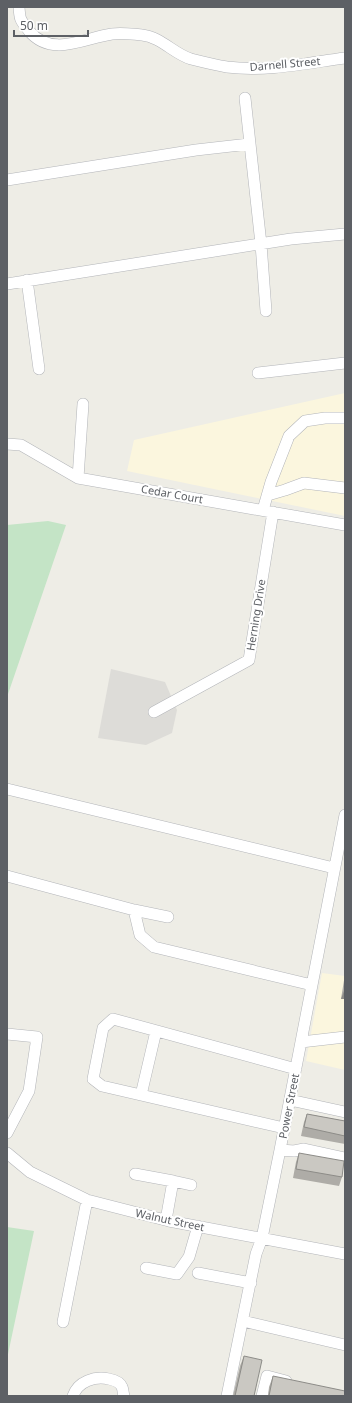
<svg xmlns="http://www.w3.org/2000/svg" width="352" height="1403" viewBox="0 0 352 1403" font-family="'Noto Sans',sans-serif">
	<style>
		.commercial { fill: #fbf6de }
		.industrial { fill: #dddcd8 }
		.green { fill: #c4e4c6 }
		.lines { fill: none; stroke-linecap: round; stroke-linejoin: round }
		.minor-casing { stroke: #b3b5b9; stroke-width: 12 }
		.minor { stroke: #fff; stroke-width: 11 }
		.wall { fill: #aeaca7 }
		.shaded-wall { fill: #8d8c88 }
		.building { fill: #cac8c2; stroke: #8d8c88 }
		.labels { text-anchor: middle; stroke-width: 4; stroke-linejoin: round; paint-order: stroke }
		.street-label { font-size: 11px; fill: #5d6065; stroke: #fff }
	</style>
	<rect width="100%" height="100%" fill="#eeede6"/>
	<!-- commercial -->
	<path class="commercial" d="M345 393V516L127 471 134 440Z
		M322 973 345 976V1070L306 1061Z"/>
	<!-- industrial -->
	<path class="industrial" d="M111 669 165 682 177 710 172 733 146 745 98 738Z"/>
	<!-- green -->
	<path class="green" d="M48 521 66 525 7 697V525Z
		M7 1227 34 1231 7 1359Z"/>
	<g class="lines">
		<!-- minor casing -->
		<g class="minor-casing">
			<path id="minor" d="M19 7C20 22 21 20 29 31 52 58 84 38 112 34 119 33 135 34 142 35 161 37 174 54 191 59 203 62 215 65 227 67 266 72 307 63 345 58
				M245 98 261 244 266 311
				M7 180 196 150 249 144
				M27 280 39 369
				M7 284 221 250 291 239 345 234
				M258 373 345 363
				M7 444 21 445 78 478 345 525
				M78 478 83 404
				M268 495 285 490 304 483 345 488
				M263 510 271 482 289 436 305 421 325 418H345
				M154 712 249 660 273 512
				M7 789 334 868
				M7 876 134 910 168 917
				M134 910 140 935 154 947 312 985
				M7 1034 37 1037 29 1091 7 1133
				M301 1042 345 1037
				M141 1095 156 1031
				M290 1100 345 1112
				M284 1128 102 1086 93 1079 103 1028 113 1019 296 1069
				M280 1150 294 1151 304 1149 345 1158
				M7 1153 30 1172 87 1200 169 1221 345 1254
				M135 1174 173 1181 166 1220
				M173 1181 191 1185
				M146 1268 177 1274 189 1257 198 1226
				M198 1273 251 1283
				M243 1321 345 1345
				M63 1322 87 1200
				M73 1396C78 1381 95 1376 109 1379 114 1380 120 1382 122 1387 123 1389 123 1393 124 1396
				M227 1396 256 1254 262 1238 280 1150 345 815
				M262 1396 267 1376 286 1381"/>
		</g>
		<!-- minor -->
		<use href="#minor" class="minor"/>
	</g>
	<!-- wall -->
	<path class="wall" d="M345 974V999H341Z
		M307 1114 345 1121V1144L301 1136 304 1122Z
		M299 1153 342 1177 339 1186 293 1178 296 1162Z
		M244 1356 254 1396H233L240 1366Z
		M273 1376 345 1396H268L269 1387Z"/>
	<!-- shaded-wall -->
	<path class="shaded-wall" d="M344 991H345V999H341Z"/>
	<!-- building -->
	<path class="building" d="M307 1114 345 1121V1136L304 1127Z
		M299 1153 344 1161 342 1177 296 1169Z
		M244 1356 262 1360 254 1396H235Z
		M273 1376 345 1391V1396H269Z"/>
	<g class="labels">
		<!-- street labels -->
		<g class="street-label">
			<text transform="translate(285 64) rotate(-5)" y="4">Darnell Street</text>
			<text transform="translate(172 494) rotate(10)" y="4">Cedar Court</text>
			<text transform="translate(256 615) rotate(-81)" y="4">Herning Drive</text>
			<text transform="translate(289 1106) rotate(-79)" y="4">Power Street</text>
			<text transform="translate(170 1220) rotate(12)" y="4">Walnut Street</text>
		</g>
	</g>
	<!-- border -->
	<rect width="352" height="1403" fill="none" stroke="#5d6065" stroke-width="16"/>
	<!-- scale -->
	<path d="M14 30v6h74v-6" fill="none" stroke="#5d6065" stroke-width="2"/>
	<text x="20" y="30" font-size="12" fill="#5d6065" stroke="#ffffff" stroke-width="3" paint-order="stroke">50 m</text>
</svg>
